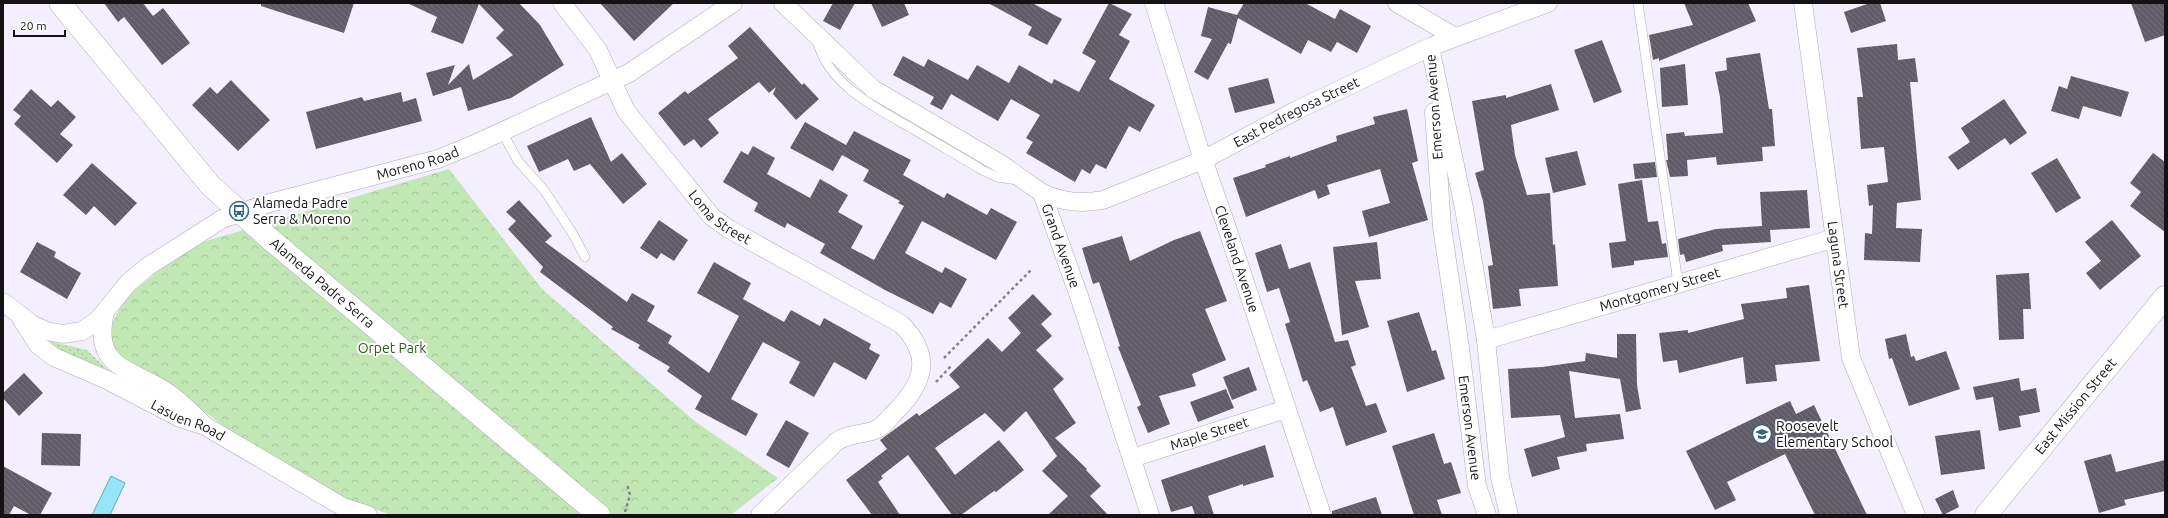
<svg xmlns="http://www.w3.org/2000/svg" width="2168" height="518" viewBox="0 0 2168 518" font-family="Ubuntu,sans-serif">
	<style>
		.grass { fill: url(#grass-dots) }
		.park { fill: url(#park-crowns) }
		.water { fill: #96e4f9; stroke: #6fa5b5 }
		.building { fill: url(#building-back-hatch) }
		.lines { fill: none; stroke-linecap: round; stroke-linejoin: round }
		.lane-casing { stroke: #afaab9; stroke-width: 10 }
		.street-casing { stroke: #afaab9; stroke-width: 19 }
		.secondary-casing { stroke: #afaab9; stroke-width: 23 }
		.path { stroke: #83808a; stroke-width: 2.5; stroke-dasharray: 3 3; stroke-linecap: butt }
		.lane { stroke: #fff; stroke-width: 9 }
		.street { stroke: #fff; stroke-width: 18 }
		.secondary { stroke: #fff; stroke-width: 22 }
		.labels { text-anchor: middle; stroke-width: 4; stroke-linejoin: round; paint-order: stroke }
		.street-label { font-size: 14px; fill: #141217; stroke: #fff }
		.poi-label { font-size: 14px; fill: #141217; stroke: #fff; text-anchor: start }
		.park-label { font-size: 14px; fill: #2d5d18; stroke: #fff }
	</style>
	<defs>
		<pattern id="grass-dots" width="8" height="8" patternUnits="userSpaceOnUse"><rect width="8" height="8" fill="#c1e7b4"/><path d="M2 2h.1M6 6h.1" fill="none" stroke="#a5c59a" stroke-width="1.8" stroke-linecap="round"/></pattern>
		<pattern id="park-crowns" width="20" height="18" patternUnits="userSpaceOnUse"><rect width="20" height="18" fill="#c1e7b4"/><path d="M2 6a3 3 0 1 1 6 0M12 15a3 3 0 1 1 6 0" fill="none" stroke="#a5c59a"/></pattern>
		<pattern id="building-back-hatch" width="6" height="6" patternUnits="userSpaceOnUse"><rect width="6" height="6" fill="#5f5b68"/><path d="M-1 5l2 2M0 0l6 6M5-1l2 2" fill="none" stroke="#75727c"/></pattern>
	</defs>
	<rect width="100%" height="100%" fill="#f4efff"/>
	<!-- grass -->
	<path class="grass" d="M48 341 87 350 108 370 61 351Z"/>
	<!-- park -->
	<path class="park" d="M449 169 542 289 697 423 778 478 731 515H392L342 498 249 445 172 387 129 363 112 347 111 325 126 297 167 264 206 241Z"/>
	<!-- water -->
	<path class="water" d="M111 476 125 483 110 515H92Z"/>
	<!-- building -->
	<path class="building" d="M104 3H143L153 16 163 8 190 43 162 65 124 17 118 22Z
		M261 3H354L344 33 261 6Z
		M407 3H519L540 25 564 65 511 98 468 111 461 87 433 96 426 73 455 65 448 85 469 64 473 80 513 55 496 38 504 30 479 4 463 44 431 32 437 17Z
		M600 3H674L634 41Z
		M833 3H855L840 30 823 21Z
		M871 3H904L909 15 882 27Z
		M988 3H1032L1062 19 1047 45 1028 35 1032 27Z
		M1109 3 1132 14 1119 35 1130 41 1109 79 1155 105 1140 132 1129 126 1106 169 1096 164 1090 174 1082 169 1075 182 1026 153 1033 142 1026 138 1040 115 1011 99 998 121 951 94 942 110 930 104 934 97 893 75 903 56 924 67 928 59 968 80 977 65 1009 83 1019 65 1052 84 1054 79 1079 92 1096 61 1082 53Z
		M1244 3H1305L1335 19 1340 9 1371 26 1357 53 1337 42 1331 52 1308 40 1301 54 1238 18 1231 44 1228 43 1208 80 1194 72 1212 39 1201 36 1208 7 1237 15Z
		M1684 3H1748L1756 21 1659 61V58L1653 60 1649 35 1693 25Z
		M1870 3H1880L1886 21 1851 33 1844 12Z
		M2131 3H2165V35L2145 42Z
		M750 27 802 85 804 83 819 99 796 120 773 94 776 87 769 93 759 82 708 119 719 133 701 148 694 139 684 146 658 113 685 91 688 94 738 58 728 46Z
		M1602 40 1622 92 1594 103 1574 50Z
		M1897 44 1898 60 1915 58 1918 82H1910L1921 200 1897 203 1896 228 1922 229 1920 262 1864 260 1865 233 1872 234 1873 205 1869 206 1867 185 1888 182 1884 147 1861 149 1857 97H1863L1857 48Z
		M1760 53 1769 109H1772L1775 146 1762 147 1763 161 1717 165 1716 157 1687 160 1688 176 1670 177 1666 160H1668L1666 134 1684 132 1685 136 1723 133 1720 97 1715 72 1727 70 1726 58Z
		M1685 64 1688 105 1662 107 1660 68Z
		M2071 76 2129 92 2121 117 2083 106 2079 119 2051 111 2059 86 2067 89Z
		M1268 78 1275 103 1235 113 1228 88Z
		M231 80 270 120 238 151 192 105 210 87 217 94Z
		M1551 84 1559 110 1511 125 1515 155 1527 195 1550 193 1553 245 1555 244 1558 286 1519 289 1521 306 1493 309 1488 266 1493 265 1483 201 1475 173 1484 170 1472 101 1506 95V98Z
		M31 89 51 107 58 100 76 117 60 134 73 145 57 163 14 124 21 116 13 110Z
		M401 92 403 102 416 98 422 121 316 149 306 112 362 97 364 101Z
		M2004 99 2027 133 2010 145 2005 138 1958 170 1948 157 1970 142 1961 128Z
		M1407 109 1418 161 1412 163 1428 220 1369 237 1362 211 1390 203 1380 169 1327 185 1330 194 1318 199 1315 190 1246 217 1233 178 1266 167 1265 165 1290 156V158L1337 141 1336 136 1375 124 1373 117Z
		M591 117 611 162 622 153 647 184 623 204 590 164 574 171 568 159 539 172 527 146Z
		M805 122 846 145 854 131 911 160 903 175 944 198 947 193 987 215 991 208 1017 222 996 260 922 221 905 253 942 273 945 267 967 279 951 308 940 302 933 314 885 290 820 253 825 244 787 223 785 228 754 211 758 203 723 182 741 151 748 155 753 146 775 158 767 174 810 198 820 179 848 195 838 212 863 226 851 248 874 260 904 206 898 203 900 201 863 181 869 170 842 155 833 171 790 148Z
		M1577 151 1586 185 1553 193 1545 158Z
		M2153 153 2165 162V232L2130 206 2141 192 2130 183Z
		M2057 158 2081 198 2056 213 2031 173Z
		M1655 162 1657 177 1635 179 1633 164Z
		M92 163 137 203 115 226 94 206 86 215 63 195Z
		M1642 180 1648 222 1658 221 1662 244 1666 243 1668 257 1634 261V265L1612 268 1609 243 1626 241 1618 184Z
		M1807 190 1810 228 1770 230 1771 242 1722 245 1723 251 1686 262 1684 254 1680 255 1678 239 1716 229 1762 226 1760 192Z
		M519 200 552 236 545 242 627 302 632 293 655 306 647 321 672 336 668 343 709 373 739 316 697 293 714 262 751 283 743 299 784 322 791 310 820 326 824 318 871 344 869 349 880 355 866 380 834 362 814 397 789 383 800 362 763 342 731 399 758 414 746 436 695 409 702 396 667 371 670 367 638 348 640 345 611 329 613 327 540 272 543 267 508 229 516 221 506 212Z
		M659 220 688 240 674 261 661 253 657 259 640 248Z
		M2112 220 2141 256 2100 290 2086 273 2101 261 2085 242Z
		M1200 231 1227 301 1205 309 1226 360 1192 374 1196 386 1159 396 1170 424 1148 433 1137 407 1141 405 1118 347 1120 346 1099 282 1093 284 1082 248 1122 236 1130 261 1174 240Z
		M37 242 56 252 54 257 81 273 67 299 20 272Z
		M1377 242 1381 279 1355 281 1369 327 1342 335 1333 247Z
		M1281 244 1289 269 1310 262 1335 342 1348 340 1356 365 1351 367 1366 406 1376 403 1387 432 1346 446 1333 407 1320 412 1307 380 1303 382 1285 324 1290 322 1279 288 1267 292 1255 253Z
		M2029 273 2031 309H2023L2024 339 1999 340 1996 275Z
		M1809 285 1820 361 1775 365 1777 381 1746 384 1743 357 1679 373 1677 360 1663 362 1659 333 1688 330V333L1744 319 1741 304 1787 298 1786 288Z
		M1033 294 1052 314 1041 324 1052 336 1036 350 1064 379 1053 389 1076 423 1055 438 1087 469 1086 470 1101 486 1090 496 1108 515H1048L1068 496 1042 471 1057 456 1026 411 1004 432 985 413 935 448 955 475 999 440 1024 470 996 492 994 491 961 515H952L908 455 881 476 883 478 878 482 900 515H872L846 480 887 449 880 440 917 413 919 416 960 387 949 375 988 338 1002 352 1021 333 1008 318Z
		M1419 312 1432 351 1436 350 1445 379 1407 392 1387 321Z
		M1617 334H1636L1637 385 1641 409 1626 412 1620 379 1569 371 1575 418 1620 414 1624 439 1586 444 1587 451 1557 457 1560 469 1532 477 1524 449 1565 437 1560 415 1511 418 1508 369 1542 367 1585 361 1586 353 1617 358Z
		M1906 334 1911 357 1914 356 1916 361 1946 351 1960 389 1909 406 1892 358 1889 359 1885 339Z
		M1249 367 1257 390 1232 400 1223 377Z
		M24 373 43 393 19 416 3 398V393Z
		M2019 378 2021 391 2036 388 2040 412 2019 416 2021 427 1999 431 1993 397 1976 400 1973 387Z
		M1226 389 1234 408 1198 422 1190 402Z
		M1790 401 1796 414 1814 405 1867 515H1815L1785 454 1727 482 1736 500 1715 510 1686 451Z
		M786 420 809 433 789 468 766 455Z
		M1980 430 1985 469 1941 475 1935 436Z
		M42 433 81 434 80 466 41 465Z
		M1434 433 1444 464 1451 462 1461 493 1437 500 1442 515H1414L1392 446Z
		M1265 445 1274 477 1243 486V484L1208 496 1214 515H1195L1192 506 1171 512 1161 480Z
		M2111 454 2116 472 2165 460V491L2124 500 2126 505 2099 513 2084 461Z
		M3 466 52 493 40 515H31L14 506 9 515H3Z
		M1953 490 1959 507 1943 515 1935 499Z
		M1376 497 1382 515H1332V511Z"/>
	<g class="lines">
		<!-- lane casing -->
		<g class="lane-casing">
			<path id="lane" d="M1638 3 1678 283
				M817 40C828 85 876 108 913 129 936 143 959 156 982 170L997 177 1018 180
				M502 132 518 161 544 190 573 234 585 257"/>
		</g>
		<!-- street casing -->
		<g class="street-casing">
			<g id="street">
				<path id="s1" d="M562 3 598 50 626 111 712 217 729 229 901 324C932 355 925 382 896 411 891 416 885 424 879 428 865 436 850 432 836 442L760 515"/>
				<path id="s2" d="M783 3 873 89 1001 164 1042 193 1079 296 1150 515"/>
				<path id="s3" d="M1154 3 1199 148 1225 222 1322 515"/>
				<path d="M1397 3 1455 37"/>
				<path id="s4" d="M1803 3 1851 358 1916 515"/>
				<path d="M1430 47 1464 208 1486 340 1500 477 1509 515"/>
				<path id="s5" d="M1434 112 1442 227 1460 348 1477 486 1487 515"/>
				<path id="s6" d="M1042 193C1063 202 1081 204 1103 200L1203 160 1297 110 1430 47 1548 3"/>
				<path id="s7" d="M3 302 33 325 46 331 63 334 82 331 98 320 128 283 147 267 222 219 266 204 438 159 477 143 629 73 733 3"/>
				<path d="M105 312C93 365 124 367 162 389 177 398 190 411 202 423"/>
				<path id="s8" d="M22 320 38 345 54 357 107 380 180 418 205 426 343 507 368 515"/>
				<path id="s9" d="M1486 340 1835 238"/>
				<path id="s10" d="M1132 458 1286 409"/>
			</g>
		</g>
		<!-- secondary casing -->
		<g class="secondary-casing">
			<g id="secondary">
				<path id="s11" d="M60 3 210 185 270 239 599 515"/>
				<path id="s12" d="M1986 515 2165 297"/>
			</g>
		</g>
		<!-- path -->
		<path class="path" d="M944 358 1031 270
			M936 382 952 365
			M625 512 630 495 627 484"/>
		<!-- lane -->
		<use href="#lane" class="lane"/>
		<!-- street -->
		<use href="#street" class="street"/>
		<!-- secondary -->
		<use href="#secondary" class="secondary"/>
	</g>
	<!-- icons -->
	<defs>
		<g id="bus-ring" transform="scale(1)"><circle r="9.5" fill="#fff" stroke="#316783" stroke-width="1.5"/><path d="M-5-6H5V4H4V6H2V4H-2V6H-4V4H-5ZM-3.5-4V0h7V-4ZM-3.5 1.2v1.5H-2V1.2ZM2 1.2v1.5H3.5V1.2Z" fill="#316783"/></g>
		<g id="school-ring" transform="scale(1)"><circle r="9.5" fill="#fff" stroke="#316783" stroke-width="1.5"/><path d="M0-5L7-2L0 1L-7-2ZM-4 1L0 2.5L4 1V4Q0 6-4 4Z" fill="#316783"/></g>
	</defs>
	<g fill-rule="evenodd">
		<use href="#bus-ring" x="239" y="211"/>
		<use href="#school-ring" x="1762" y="434"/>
	</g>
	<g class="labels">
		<!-- street labels -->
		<g class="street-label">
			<text transform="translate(1434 107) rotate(-94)" y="5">Emerson Avenue</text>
			<text dy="5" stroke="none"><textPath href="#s6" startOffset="275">East Pedregosa Street</textPath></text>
			<text dy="5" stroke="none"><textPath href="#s7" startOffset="473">Moreno Road</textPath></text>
			<text dy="5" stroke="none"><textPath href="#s1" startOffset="269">Loma Street</textPath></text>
			<text dy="5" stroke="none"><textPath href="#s2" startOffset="379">Grand Avenue</textPath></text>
			<text dy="5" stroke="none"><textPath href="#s3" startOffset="269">Cleveland Avenue</textPath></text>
			<text dy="5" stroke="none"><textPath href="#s4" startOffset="264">Laguna Street</textPath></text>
			<text dy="5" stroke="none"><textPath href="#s11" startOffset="385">Alameda Padre Serra</textPath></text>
			<text dy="5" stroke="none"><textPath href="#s9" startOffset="181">Montgomery Street</textPath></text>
			<text dy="5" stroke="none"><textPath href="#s12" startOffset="141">East Mission Street</textPath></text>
			<text dy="5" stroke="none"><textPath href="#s8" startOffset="198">Lasuen Road</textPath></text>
			<text dy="5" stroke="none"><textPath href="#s5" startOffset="318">Emerson Avenue</textPath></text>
			<text dy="5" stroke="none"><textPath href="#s10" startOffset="81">Maple Street</textPath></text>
		</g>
		<!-- poi labels -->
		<g class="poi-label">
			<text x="253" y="208">Alameda Padre<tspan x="253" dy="16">Serra &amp; Moreno</tspan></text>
			<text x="1776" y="431">Roosevelt<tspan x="1776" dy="16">Elementary School</tspan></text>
		</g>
		<!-- park labels -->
		<g class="park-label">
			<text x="392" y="353">Orpet Park</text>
		</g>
	</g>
	<!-- border -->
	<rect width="2168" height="518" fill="none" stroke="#141217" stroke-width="8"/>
	<!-- scale -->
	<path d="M14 30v6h51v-6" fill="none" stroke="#141217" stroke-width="2"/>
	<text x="20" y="30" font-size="12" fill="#141217" stroke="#ffffff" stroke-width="3" paint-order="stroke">20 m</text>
</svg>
